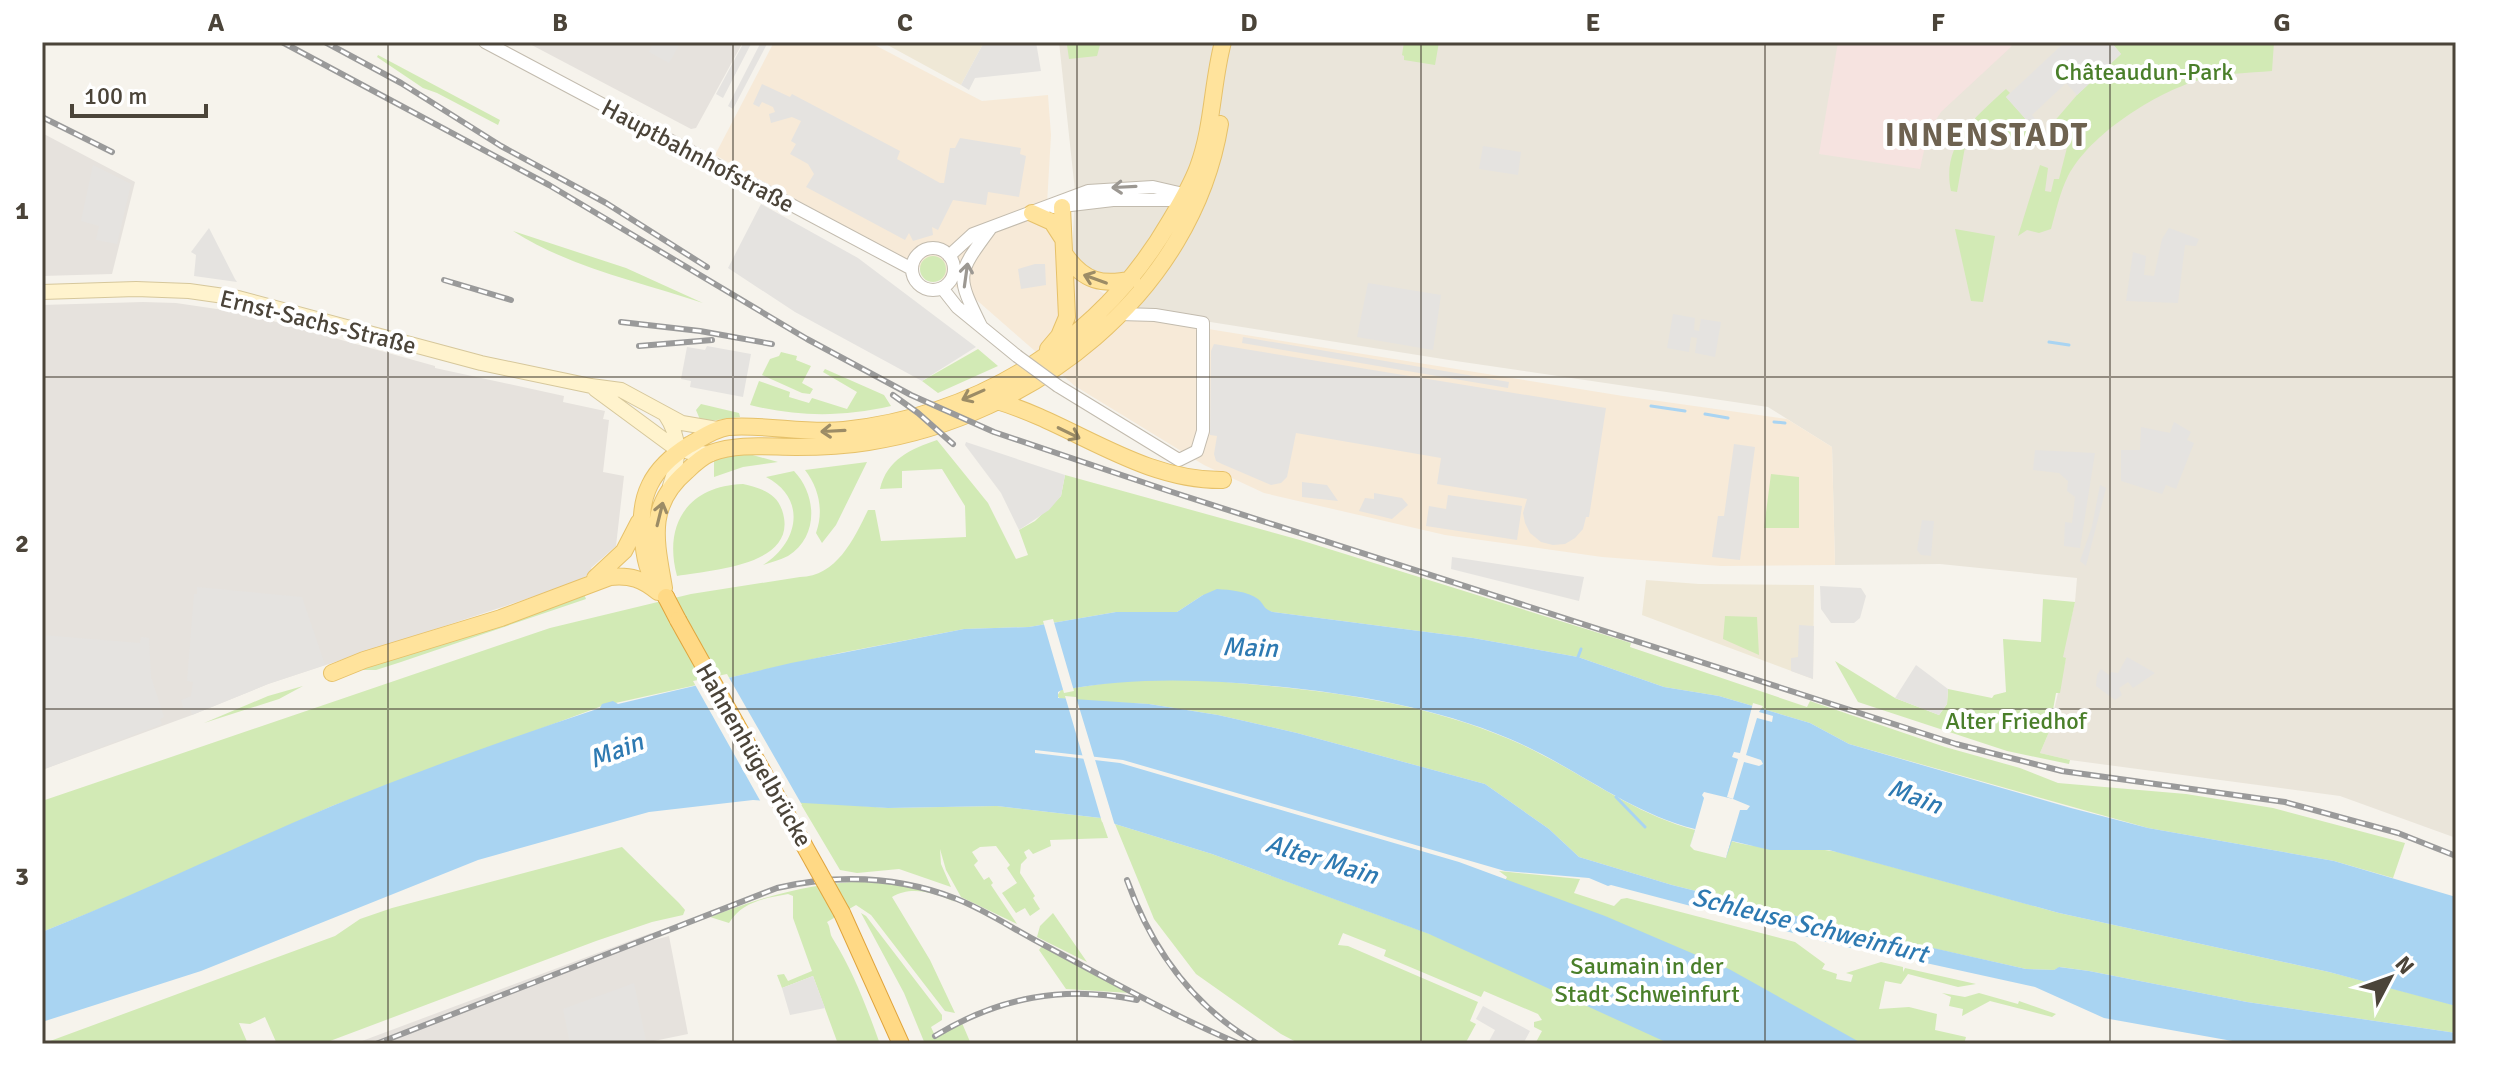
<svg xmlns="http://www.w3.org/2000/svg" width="2498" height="1086" viewBox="0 0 2498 1086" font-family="Signika,sans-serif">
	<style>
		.residential { fill: #eae5da }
		.commercial { fill: #f7ead8 }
		.industrial { fill: #e6e2dd }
		.education { fill: #efe8d6 }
		.medical { fill: #f6e3e0 }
		.green { fill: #d2eab5 }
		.parking { fill: #e5e3e0 }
		.water { fill: #a9d4f2; fill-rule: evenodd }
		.pier { fill: #f6f3ec }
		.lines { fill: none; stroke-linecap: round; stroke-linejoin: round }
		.stream { stroke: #a9d4f2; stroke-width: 3 }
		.tertiary-casing { stroke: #c2bbae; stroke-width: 14 }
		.secondary-casing { stroke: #d6c79b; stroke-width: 16 }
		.primary-casing { stroke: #e6c16a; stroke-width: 18 }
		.trunk-casing { stroke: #e0a43c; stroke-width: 18 }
		.tertiary { stroke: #fff; stroke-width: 12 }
		.secondary { stroke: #fff3cd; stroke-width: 14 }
		.primary { stroke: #ffe39c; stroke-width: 16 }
		.trunk { stroke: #ffd985; stroke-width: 16 }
		.rail-casing { stroke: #9a9a9a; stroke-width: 6 }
		.rail { stroke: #fff; stroke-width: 3; stroke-dasharray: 9; stroke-linecap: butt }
		.tertiary-bridge-casing { stroke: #c2bbae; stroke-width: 14; stroke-linecap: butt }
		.trunk-bridge-casing { stroke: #e0a43c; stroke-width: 18; stroke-linecap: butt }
		.tertiary-bridge { stroke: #fff; stroke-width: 12 }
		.trunk-bridge { stroke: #ffd985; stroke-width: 16 }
		.oneway { stroke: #9c9892 }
		.oneway2 { stroke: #9c8c66 }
		.grid { fill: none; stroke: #4b4439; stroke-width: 2; stroke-opacity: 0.55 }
		.labels { text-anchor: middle; stroke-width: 8; stroke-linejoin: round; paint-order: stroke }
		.park-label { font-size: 24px; fill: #4a7f2a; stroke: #fff }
		.street-label { font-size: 24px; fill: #4b4439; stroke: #fff }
		.water-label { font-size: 26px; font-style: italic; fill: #2e7ab2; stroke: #fff }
		.district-label { font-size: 32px; font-weight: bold; letter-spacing: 2px; fill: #6e6250; stroke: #fff }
		.neatline { fill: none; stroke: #4b4439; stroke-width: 3 }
		.grid-label { font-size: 26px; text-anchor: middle; font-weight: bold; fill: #4b4439 }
	</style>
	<rect width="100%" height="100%" fill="#f6f3ec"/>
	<!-- residential -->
	<path class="residential" d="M1059 42H2456V838L2340 796 2070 760 2040 753 2049 732 2066 658H2062L2064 648 2075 602 2077 578 1940 564 1835 565 1832 447 1768 407 1449 360 1141 311 1072 258 1075 191Z"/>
	<!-- commercial -->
	<path class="commercial" d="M774 42H869L982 101 1048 95 1051 135 1047 204 1058 240 1078 276 1140 318 1623 396 1787 419 1832 447 1835 565 1721 566 1602 557 1445 535 1264 493 1204 465 1075 386 972 296 715 155Z"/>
	<!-- industrial -->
	<path class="industrial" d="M526 42H743L696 128 691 129Z
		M42 133 135 182 112 274 42 276Z
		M143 302 176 303 244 313 435 366V368L564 396 563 402 605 411 603 419 609 420 603 472 624 476 616 546 591 568 593 572 572 584 268 684 192 715 42 770V305Z
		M651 933 654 940 669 936 688 1034 639 1044H354Z"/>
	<!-- education -->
	<path class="education" d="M882 42H984L961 85Z
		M1646 580 1699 584 1814 585 1813 679 1642 615Z"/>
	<!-- medical -->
	<path class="medical" d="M1838 42H2013L2011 47 1941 112 1928 132 1920 169 1819 154Z"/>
	<!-- green -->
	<path class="green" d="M1404 42H1439L1435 65 1404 60V56L1402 55Z
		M2111 42H2274L2272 71C2248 73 2223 73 2199 80 2155 93 2090 134 2068 176 2060 192 2056 211 2051 229L2039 233 2027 230 2018 236 2040 165 2048 168 2045 191 2051 192 2054 179H2059L2072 128 2052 124 2077 95 2121 54Z
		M1067 45H1100L1097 56 1069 59Z
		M378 55 500 120 498 125 437 93 423 88 377 57Z
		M2006 89 2010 93 2006 97 2037 132 2031 145 1968 130 1957 192 1951 191C1941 145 1975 117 2006 89Z
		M1955 229 1995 236 1983 302 1971 301Z
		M513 231 626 268 703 303C640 282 569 267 513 231Z
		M920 269a13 13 0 1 1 26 0a13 13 0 1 1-26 0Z
		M978 349 998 366 938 393 922 381Z
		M781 352 797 356 796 360 811 366 802 383 813 389 810 394 802 393 762 375 770 359 779 356Z
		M825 369 884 395 891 406C842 417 799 417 750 405L759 381 790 392 789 397 809 403 812 398 847 409 857 392 823 372Z
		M701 404 739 413 740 417 701 422 696 410Z
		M937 440 988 503 1016 559 1028 555 1019 530 1035 521 1061 496 1065 475 1300 540 1631 643 1630 647 1807 707 1810 701 1945 747 2020 768 2058 783 2186 794 2273 808 2405 843 2393 878 2334 861 2148 828 1849 744 1810 723 1719 696 1664 687 1578 657 1473 638 1273 612 1203 595 1177 612H1116L1029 627 964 629 840 653 602 706 332 806 131 896 42 932V801L550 628 691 594 800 577C836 577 854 539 868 510H875L881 541 966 537 965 506 942 469 902 471V488L880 489C887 459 911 449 937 440Z
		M749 454 778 462 743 467 714 477V460L731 455Z
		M867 462 836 525 822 543 816 533C824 511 819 488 805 470Z
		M794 471C817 495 819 537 788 556 780 560 771 562 763 565 798 543 808 499 766 477Z
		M1771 474 1799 477V528H1764Z
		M743 484C759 488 776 492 782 510 801 566 710 570 677 576 663 524 688 486 743 484Z
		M584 594 586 599 401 662 376 670H357Z
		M2043 599 2075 602 2063 657 2066 658 2060 693H2056L2049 732 2040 753 2070 760 2069 764 2007 751 1858 702 1835 661 1895 698 1939 715 1947 704 1948 689 1992 698 1994 695 2006 692 2003 639 2041 642Z
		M1725 616 1757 617 1759 655 1723 639Z
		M1175 678C1288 687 1403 694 1509 739 1574 766 1627 812 1695 830L1690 846 1694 850 1726 858 1731 841C1767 852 1802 845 1838 852L2059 913 2329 972 2444 1002 2456 1006V1033L2247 1002 2089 971 2060 967 2054 970 2026 969 1860 932 1672 885 1579 857 1549 829 1485 784 1297 733 1218 715 1149 704 1062 700 1057 696 1061 690 1127 680Z
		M303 686 279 699 204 723 268 696Z
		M799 801 888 808 997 806 1101 818 1108 838 1050 840 1051 846 1033 854 1029 849 1024 852 1027 858 1021 864 1020 873 1035 896 1033 898 1040 909 1030 916 1025 908 1016 913 1002 893 1017 883 1007 868 1010 865 996 846 980 847 972 852 978 861 974 865 984 880 989 877 993 883 991 885 1017 924 961 897 946 870 940 849 941 864 951 887 899 869 857 873 840 870Z
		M1115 824 1212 854 1468 948 1507 877 1499 871 1580 879 1574 893 1614 906 1621 899 1627 898 1795 942 1825 964 1822 969 1837 974 1836 979 1851 982 1853 975 1846 973 1881 962 1903 967V972L1905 968 1976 984 1958 987 1908 974 1901 984 1885 981 1879 1009 1909 1007 1937 1014 1935 1030 1966 1037 1964 1044H1535L1542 1031 1534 1027V1022L1542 1020 1538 1014 1484 991 1481 997 1384 956 1386 950 1343 933 1338 945 1348 946 1478 1002 1470 1021 1476 1024 1465 1044H1300L1281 1034 1196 974 1154 919Z
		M622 847 679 903 685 910 683 915 652 922 596 941 322 1044H277L265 1017 250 1024 239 1023 248 1044H42L335 936 360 919 392 908Z
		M869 881C897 885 930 887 955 902 936 893 911 885 892 897L930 960 955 1013 945 1011 871 915 856 905 827 922C831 928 829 933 833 939 853 971 867 1008 880 1044H838L813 976 782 988 777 975 784 974 788 981 812 971 793 918V896L788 894C766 898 742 901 729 923L710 917C764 896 810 883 869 881Z
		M861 913 866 916 942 1015V1020L931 1027 936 1038 962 1023 971 1044H925L904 993Z
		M1053 913 1087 962 1037 937 1040 926Z
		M1042 946 1129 991 1130 993 1066 989 1039 950Z
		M1942 993 1965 997 1979 993 2018 1004 2019 1001 2056 1014 2052 1017 1990 1001 1962 1016 1963 1009 1949 1006 1951 997Z"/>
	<!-- parking -->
	<path class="parking" d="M654 42H673L679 45 669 63 649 52Z
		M744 42H752L723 98 716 94Z
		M761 42H768L733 109 728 106Z
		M984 42H1036L1041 71 975 78 969 90 961 85Z
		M2065 42H2111L2121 54 2077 95 2066 83 2032 115 2042 127 2037 132 2006 97Z
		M762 84 790 97 792 94 900 151 897 159 940 183H944L950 148H955L960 138 1021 148 1020 154 1026 156 1019 197 988 192 986 205 953 200 938 230 932 227 933 235 913 241 909 233 905 240 806 187 814 174 808 164 790 154 796 144 791 141 801 121 792 117 771 123 769 114 775 112 773 107 762 102 759 107 753 104Z
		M1483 146 1521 152 1518 175 1479 169Z
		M93 165 131 184 117 244 96 240 99 226 81 221Z
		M761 204 858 258 976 347 922 381 795 312 728 268Z
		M209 228 235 279 237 282 194 276 196 255 191 252Z
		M2169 228 2199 239 2196 246 2185 245 2178 303 2126 301 2133 252 2146 256 2144 275 2154 276 2162 239Z
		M1035 264H1045L1046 285 1021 289 1018 269Z
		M1368 283 1441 295 1433 350 1357 337Z
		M1673 314 1695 318 1694 330 1699 331 1701 319 1721 322 1715 357 1695 353 1697 338 1691 337 1689 352 1667 348Z
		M1243 337 1509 382 1508 388 1242 343Z
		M1214 344 1606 408 1589 517H1586L1583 529 1575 538 1565 544 1553 545 1541 542 1530 533 1525 523 1523 513 1527 499 1437 484 1441 458 1296 433 1287 477 1281 483 1271 485 1222 464 1216 461 1214 454 1217 436 1210 435 1211 351Z
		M707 346 751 354 743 397 690 387 691 381 681 379 687 347 705 350Z
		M2174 422 2191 432 2187 440 2194 443 2176 489 2166 485 2162 494 2121 481V450H2140L2141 427 2170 433Z
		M966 442 1065 475 1061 496 1049 510 1019 530 1001 493 965 445Z
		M1734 444 1755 447 1740 560 1712 557 1718 516H1724Z
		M2035 450 2095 453 2080 548 2064 546 2065 522 2072 523 2075 497 2067 491 2068 481 2059 473 2033 470Z
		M1302 482 1327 485 1338 501 1302 497Z
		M2100 485 2106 488 2086 566 2080 561 2092 526Z
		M1374 493 1402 498 1408 505 1392 519 1359 511 1365 498 1374 499Z
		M1448 495 1522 506 1517 540 1426 526 1429 506 1446 509Z
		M1922 520 1934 521 1931 556 1921 555 1917 550Z
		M1452 557 1584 577 1579 601 1451 569Z
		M1820 586 1861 588 1866 596 1860 618 1854 623H1831L1821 609Z
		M197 587 302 597 325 665 268 684 192 715 190 709 184 711 181 700 191 696 193 682 187 681 194 594H197Z
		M1799 625 1814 626 1813 679 1791 671V658L1798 657Z
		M42 635 140 643 141 637 149 638 151 677 164 717 160 719 162 724 42 770Z
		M2127 657 2155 673 2133 688 2128 682 2119 688 2122 695 2115 700 2096 686 2097 675 2101 669 2109 675 2111 672 2118 673Z
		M1916 665 1948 689 1947 704 1939 715 1895 698Z
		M813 976 825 1008 790 1015 782 988Z
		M634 983 646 1041 634 1044H570L563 1009Z
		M1483 1006 1530 1031 1523 1044 1488 1043 1495 1030 1476 1019Z"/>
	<!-- water -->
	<path class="water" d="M1217 589C1230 590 1247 591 1258 599 1265 605 1263 609 1273 612L1473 638 1578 657 1664 687 1719 696 1810 723 1849 744 2071 808 2148 828 2334 861 2456 897V1006L2329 972 2059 913 1829 850H1770L1732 841 1725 861 1689 851 1695 829C1627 812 1574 766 1510 739 1435 707 1354 694 1273 686 1201 679 1133 677 1062 690L1058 692V698L1149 704 1218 715 1297 733 1485 784 1549 829 1579 857 1672 885 1836 926 2026 969 2054 970 2059 967 2089 971 2247 1002 2456 1033V1044H2249L2104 1018 2035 987 1853 947 1850 948 1611 885 1608 886 1589 878 1505 871 1123 760 1035 750V753L1120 763 1459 862 1605 916 1729 969 1863 1044H1670L1429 934 1212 854 1115 824 1101 818 997 806 888 808 753 800 649 812 478 860 201 971 42 1022V932C140 893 235 847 332 806 420 770 510 738 600 708L602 704 613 701 618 704 791 663 964 629 1029 627 1116 612H1177L1203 595ZM1704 792 1733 799 1750 806 1747 810H1740L1725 861 1689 851 1704 798 1702 795Z"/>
	<!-- pier -->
	<path class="pier" d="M1053 619 1074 691 1064 693 1043 621Z
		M727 674 802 805 762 804 693 681Z
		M1065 696 1076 697 1116 829 1110 827 1109 823 1102 822Z
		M1753 703 1763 706 1759 712 1773 716 1772 722 1757 718 1746 755 1761 760 1763 764 1759 766 1744 762 1733 799 1727 797 1738 759 1732 757 1734 752 1740 753Z"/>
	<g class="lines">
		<!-- stream -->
		<path class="stream" d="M2049 342 2069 345
			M1651 406 1685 411
			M1705 414 1728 418
			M1774 422 1785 423
			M1578 657 1581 649
			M1616 797 1645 827"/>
		<!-- tertiary casing -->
		<g class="tertiary-casing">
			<path id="tertiary" d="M485 42 912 269
				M1054 207 1113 200H1168L1186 195
				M912 269a21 21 0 1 1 42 0a21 21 0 1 1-42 0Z
				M949 256 973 234 1088 191 1153 187 1192 196
				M942 288 957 307 1017 356
				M981 326C956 275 956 275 990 229
				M1058 386 1179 460 1197 451 1203 431V323L1155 315 1120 314"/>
		</g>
		<!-- secondary casing -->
		<g class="secondary-casing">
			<path id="secondary" d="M42 292 136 289 189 291 238 298 481 363 591 386 621 390 682 423 717 429
				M595 389 671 445 689 452 711 454
				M665 414C682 439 679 459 670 486"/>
		</g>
		<!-- primary casing -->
		<g class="primary-casing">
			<path id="primary" d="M1032 213 1052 222 1063 239
				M1066 256C1084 281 1102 286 1132 279
				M1048 349 1059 336 1067 317 1062 207
				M997 401C1074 424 1140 481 1223 480
				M595 578 624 551 639 522
				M664 588C656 541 646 506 687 471 694 464 702 457 711 453 738 443 768 447 796 447 820 447 844 446 868 442 1032 417 1192 294 1220 124
				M666 597C660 589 654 580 649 570 645 561 644 550 643 540 637 496 652 468 689 445 702 438 714 429 728 427 767 424 805 434 844 430 981 415 1101 340 1170 221 1180 204 1191 186 1198 167 1213 127 1212 83 1223 42
				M332 673 364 660 501 618 610 577C631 575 642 579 658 592"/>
		</g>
		<!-- trunk casing -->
		<g class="trunk-casing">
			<path id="trunk" d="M666 597 678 620
				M842 913 901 1044"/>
		</g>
		<!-- tertiary -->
		<use href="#tertiary" class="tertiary"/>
		<!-- secondary -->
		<use href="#secondary" class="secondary"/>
		<!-- primary -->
		<use href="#primary" class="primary"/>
		<!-- trunk -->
		<use href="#trunk" class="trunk"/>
		<!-- rail casing -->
		<g class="rail-casing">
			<path id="rail" d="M282 42 549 185 807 339 911 395 994 432 1169 491 1956 744 2062 771 2285 802 2398 833 2456 856
				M325 42 401 83 501 146 606 203 707 267
				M42 117 112 152
				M444 280 511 300
				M621 322 700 331 772 344
				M639 346 712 340
				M893 395 918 413 953 444
				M1127 880C1152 950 1193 1007 1258 1044
				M935 1036C999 997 1064 985 1137 1000
				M376 1044 777 888C837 874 898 876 957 899 987 911 1015 930 1044 945 1108 979 1173 1016 1240 1044"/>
		</g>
		<!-- rail -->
		<use href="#rail" class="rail"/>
		<!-- tertiary-bridge casing -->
		<g class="tertiary-bridge-casing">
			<path id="tertiary-bridge" d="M1017 356 1058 386"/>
		</g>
		<!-- trunk-bridge casing -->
		<g class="trunk-bridge-casing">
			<path id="trunk-bridge" d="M678 620 842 913"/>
		</g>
		<!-- tertiary-bridge -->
		<use href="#tertiary-bridge" class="tertiary-bridge"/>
		<!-- trunk-bridge -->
		<use href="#trunk-bridge" class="trunk-bridge"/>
	</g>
	<!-- one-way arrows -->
	<defs><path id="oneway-shaft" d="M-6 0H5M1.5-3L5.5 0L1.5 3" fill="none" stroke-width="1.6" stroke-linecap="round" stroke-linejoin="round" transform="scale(2)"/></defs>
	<g class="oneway">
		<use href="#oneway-shaft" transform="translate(1124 187) rotate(177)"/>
		<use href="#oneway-shaft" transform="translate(966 275) rotate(-82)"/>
	</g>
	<g class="oneway2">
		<use href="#oneway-shaft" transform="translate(1095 279) rotate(-160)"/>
		<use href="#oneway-shaft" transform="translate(973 395) rotate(156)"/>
		<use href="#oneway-shaft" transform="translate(833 431) rotate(177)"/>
		<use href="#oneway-shaft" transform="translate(1069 433) rotate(26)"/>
		<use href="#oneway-shaft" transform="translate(660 514) rotate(-76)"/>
	</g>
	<!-- grid -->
	<path class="grid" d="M388 42V1044M733 42V1044M1077 42V1044M1421 42V1044M1765 42V1044M2110 42V1044M42 377H2456M42 709H2456"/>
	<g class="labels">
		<!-- park labels -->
		<g class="park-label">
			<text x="2144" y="80">Châteaudun-Park</text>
			<text x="2016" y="729">Alter Friedhof</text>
			<text x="1647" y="974">Saumain in der<tspan x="1647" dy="28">Stadt Schweinfurt</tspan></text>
		</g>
		<!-- street labels -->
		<g class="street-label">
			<text transform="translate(698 156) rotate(28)" y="8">Hauptbahnhofstraße</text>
			<text transform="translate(318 322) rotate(14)" y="8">Ernst-Sachs-Straße</text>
			<text transform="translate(754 755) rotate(60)" y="8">Hahnenhügelbrücke</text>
		</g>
		<!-- water labels -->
		<g class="water-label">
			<text transform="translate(1250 647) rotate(2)" y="9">Main</text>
			<text transform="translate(616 750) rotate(-21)" y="9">Main</text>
			<text transform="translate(1915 796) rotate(21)" y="9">Main</text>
			<text transform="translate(1322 859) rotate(17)" y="9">Alter Main</text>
			<text transform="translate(1810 925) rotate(14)" y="9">Schleuse Schweinfurt</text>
		</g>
		<!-- district labels -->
		<g class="district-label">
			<text x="1987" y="146">INNENSTADT</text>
		</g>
	</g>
	<!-- border -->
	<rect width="2498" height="1086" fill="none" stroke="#ffffff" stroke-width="88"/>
	<!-- north arrow -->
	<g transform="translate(2390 978) rotate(49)" stroke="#ffffff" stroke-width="6" paint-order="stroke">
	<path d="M0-6L14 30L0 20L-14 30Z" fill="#4b4439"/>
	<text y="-12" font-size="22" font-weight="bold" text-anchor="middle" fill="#4b4439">N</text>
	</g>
	<!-- scale -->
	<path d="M72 104v12h134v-12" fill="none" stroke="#4b4439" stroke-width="4"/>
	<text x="84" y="104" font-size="24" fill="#4b4439" stroke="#ffffff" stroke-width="6" paint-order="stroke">100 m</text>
	<rect x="44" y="44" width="2410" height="998" class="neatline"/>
	<g class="grid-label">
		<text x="216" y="31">A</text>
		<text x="560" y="31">B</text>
		<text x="905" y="31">C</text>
		<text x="1249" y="31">D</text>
		<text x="1593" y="31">E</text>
		<text x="1938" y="31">F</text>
		<text x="2282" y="31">G</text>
		<text x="22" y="219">1</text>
		<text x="22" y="552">2</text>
		<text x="22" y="885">3</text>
	</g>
</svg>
